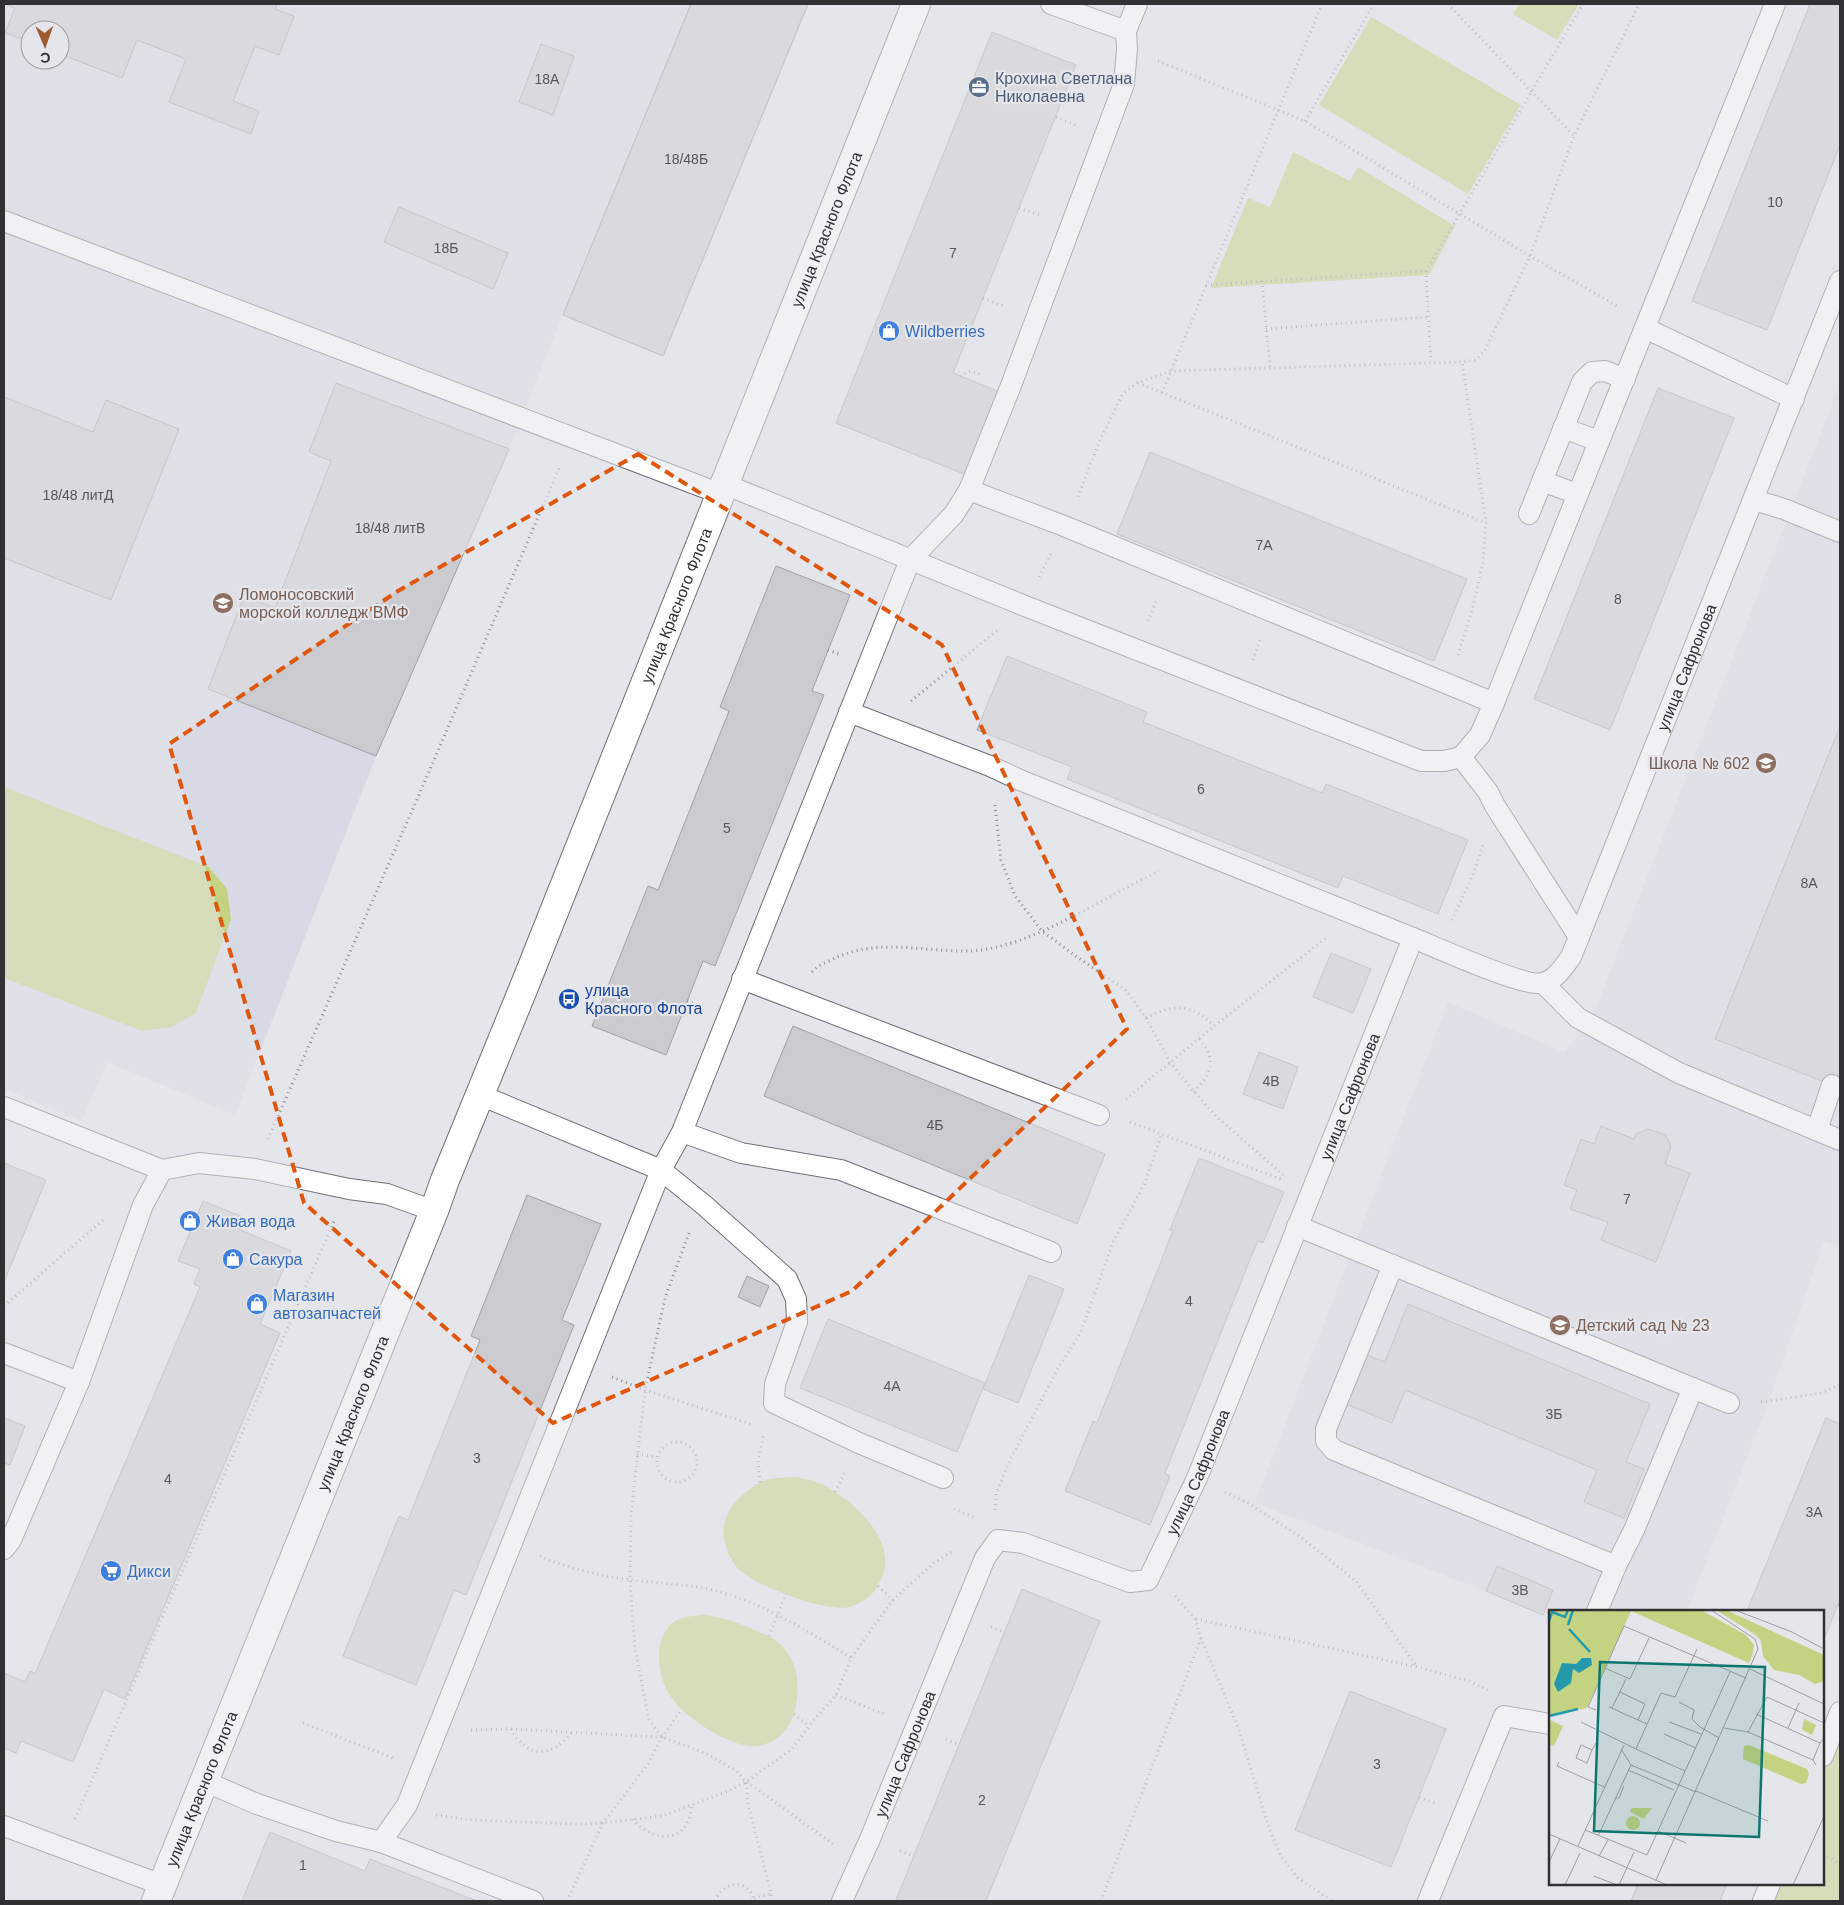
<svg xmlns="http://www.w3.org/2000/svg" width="1844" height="1905" viewBox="0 0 1844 1905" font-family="Arial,sans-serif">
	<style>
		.built { fill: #d7d9e5; fill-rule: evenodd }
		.green { fill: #c4d381 }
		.building { fill: #cacacf; stroke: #a0a1a5 }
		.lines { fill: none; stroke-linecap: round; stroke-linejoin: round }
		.service-casing { stroke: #717175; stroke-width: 22 }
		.secondary-casing { stroke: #717175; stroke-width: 30 }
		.path { stroke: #8e8e92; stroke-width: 3; stroke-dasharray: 1 4; stroke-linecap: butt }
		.service { stroke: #fff; stroke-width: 20 }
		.secondary { stroke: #fff; stroke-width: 28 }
		.marked { fill: none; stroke: #df570e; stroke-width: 4; stroke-dasharray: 10 6; stroke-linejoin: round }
		.labels { text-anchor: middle; stroke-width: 4.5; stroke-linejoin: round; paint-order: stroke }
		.number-label { font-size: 14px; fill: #57575a }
		.service-label { font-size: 16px; fill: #4e5e75; stroke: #e5e6eb; text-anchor: start }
		.street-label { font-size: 16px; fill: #313133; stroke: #e5e6eb }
		.shop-label { font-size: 16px; fill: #366cbe; stroke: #e5e6eb; text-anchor: start }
		.education-label { font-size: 16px; fill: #785e54; stroke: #e5e6eb; text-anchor: start }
		.transit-label { font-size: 16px; fill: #164399; stroke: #e5e6eb; text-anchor: start }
		.inset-river { fill: none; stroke: #2399ab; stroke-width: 2.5 }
		.inset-road { fill: none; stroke: #9d9ea1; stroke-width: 1 }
		.view { fill: #0f766e; fill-opacity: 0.15; stroke: #0f766e; stroke-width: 2.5 }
		.inset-edge { fill: none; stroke: #313133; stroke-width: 2.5 }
	</style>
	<rect width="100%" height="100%" fill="#e5e6eb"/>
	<!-- built -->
	<path class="built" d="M4 4H808L663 356 563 315 509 449 376 756 235 1115 107 1062 82 1121 4 1089ZM30 30H60V60H30Z
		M1840 384V1246L1824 1241 1769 1401 1687 1611H1550V1618L1486 1591 1255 1503 1448 1002 1564 1052 1590 1023Z"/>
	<!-- green -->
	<path class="green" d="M1519 4H1579L1557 40 1513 14Z
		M1371 17 1521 105 1468 194 1319 105Z
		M1293 152 1350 181 1358 167 1455 226 1429 275 1211 288 1248 198 1270 207Z
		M4 787 209 867 227 889 231 919 196 1013 172 1027 142 1031 4 978Z
		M795 1477C801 1478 808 1479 814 1481 847 1493 899 1539 882 1577 875 1593 869 1599 853 1606 831 1616 748 1584 735 1565 716 1537 721 1509 749 1490 753 1487 757 1483 762 1481 773 1477 784 1478 795 1477Z
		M704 1615C720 1617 733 1621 748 1627 754 1630 762 1633 769 1636 796 1652 802 1680 795 1709 791 1725 784 1736 768 1743 763 1745 756 1747 750 1746 726 1744 684 1717 671 1697 657 1678 652 1636 675 1621 684 1616 694 1616 704 1615Z
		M1840 1722V1901H1769L1776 1884H1823V1765Z"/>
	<!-- building -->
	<path class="building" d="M4 4H277L275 9 294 16 279 55 255 46 233 101 259 111 251 134 169 102 186 59 137 40 122 78 60 54V30H30V42L5 33 15 8Z
		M691 4H808L663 356 563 315Z
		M691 4H808L663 356 563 315Z
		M1810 4H1840V145L1767 330 1692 301Z
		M992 32 1076 65 953 373 1002 393 969 476 836 423Z
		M541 44 574 56 553 115 519 102Z
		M399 207 508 253 493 289 384 242Z
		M336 383 509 449 376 756 208 689 244 596 275 608 331 461 309 452Z
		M1658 388 1734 418 1610 730 1534 699Z
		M4 397 93 432 106 400 179 429 111 600 4 558Z
		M1150 452 1467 579 1434 661 1117 534Z
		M776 566 850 595 812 691 824 695 715 966 703 961 666 1055 592 1026 648 886 658 890 729 711 720 707Z
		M1007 656 1147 712 1143 722 1322 793 1326 784 1468 840 1438 914 1343 876 1338 888 1263 858 1067 779 1072 767 977 730Z
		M1840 726V1088L1715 1039Z
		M1331 953 1371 969 1353 1013 1313 997Z
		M793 1026 1105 1154 1077 1224 764 1096Z
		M1259 1052 1298 1067 1283 1109 1243 1094Z
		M1601 1126 1634 1139 1636 1134 1648 1129 1666 1135 1671 1147 1665 1164 1690 1173 1656 1262 1601 1240 1608 1222 1570 1209 1577 1190 1564 1185 1581 1139 1594 1144Z
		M1199 1158 1284 1192 1263 1243 1258 1241 1255 1247 1165 1473 1170 1476 1150 1525 1065 1491 1093 1421 1097 1423 1173 1231 1170 1230Z
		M4 1163 46 1180 4 1282Z
		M527 1195 601 1224 562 1320 574 1325 496 1521 466 1595 454 1590 416 1685 343 1656 399 1516 408 1520 480 1340 471 1336Z
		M203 1201 243 1217 238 1229 291 1251 260 1324 280 1333 125 1699 104 1689 73 1762 21 1741 16 1753 4 1748V1673L25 1682 30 1671 35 1674 200 1287 194 1284 200 1269 178 1261Z
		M1029 1275 1064 1289 1018 1403 983 1389Z
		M747 1276 769 1286 760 1307 738 1297Z
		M1408 1304 1650 1404 1626 1462 1644 1469 1624 1518 1584 1502 1597 1470 1405 1390 1392 1423 1346 1404 1367 1355 1385 1362Z
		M828 1319 985 1383 957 1452 800 1388Z
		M4 1418 25 1426 10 1465 4 1463Z
		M1826 1418 1840 1424V1599L1823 1642V1611H1747Z
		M1497 1566 1553 1590 1543 1615 1486 1591Z
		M1022 1589 1100 1621 986 1901H898L896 1900Z
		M1350 1691 1446 1729 1391 1867 1295 1830Z
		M270 1832 365 1871 370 1859 477 1901H242Z
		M1638 1884H1727L1720 1901H1631Z"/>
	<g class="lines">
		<!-- service casing -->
		<g class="service-casing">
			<g id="service">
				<path d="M1051 4 1126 31"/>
				<path d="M4 221 721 494"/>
				<path d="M1645 328 1794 399"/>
				<path d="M1563 428 1599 441"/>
				<path d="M1542 481 1577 494"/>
				<path d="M724 484 1025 606 1421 761H1444L1461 757 1480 735 1494 703 1775 4"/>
				<path d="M969 490 1064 526 1494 703"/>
				<path d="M1754 500 1784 509 1840 532"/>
				<path d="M1529 514 1582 382 1592 372 1605 371 1625 379"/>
				<path d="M849 712 990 766 1020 780 1413 938"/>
				<path d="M1461 757 1488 792 1495 806 1579 937"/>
				<path d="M742 979 1099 1115"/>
				<path d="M1543 983 1578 1018 1679 1073 1840 1140"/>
				<path d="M480 1095 661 1170 704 1205 787 1279 796 1299 797 1322 775 1384 774 1403 859 1443 943 1478"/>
				<path d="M4 1107 162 1170 199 1163 255 1169 349 1189 387 1194 434 1211"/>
				<path d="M1817 1130 1832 1085"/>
				<path d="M682 1132 741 1153 841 1170 1051 1252"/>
				<path d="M1297 1226 1729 1403"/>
				<path d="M1393 1265 1326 1429V1441L1334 1450 1616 1566"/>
				<path d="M4 1353 79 1382"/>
				<path d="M4 1549 11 1540 79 1382 143 1205 162 1170"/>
				<path d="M1597 1611 1616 1566 1634 1530 1693 1388"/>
				<path d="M1823 1756 1840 1712"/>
				<path d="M204 1781 257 1804 336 1831 381 1842 533 1901"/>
				<path d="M4 1826 162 1885"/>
				<path d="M381 1842 407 1805 661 1170 682 1132 910 560 954 514 969 490 1010 388 1124 84 1127 49 1126 31 1137 4"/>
				<path id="s1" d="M842 1901 870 1839 985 1558 998 1540 1023 1543 1130 1582 1148 1580 1197 1478 1413 938C1436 947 1525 988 1543 983 1556 980 1564 966 1571 957L1840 281"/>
				<path d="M1428 1901 1504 1716 1550 1724"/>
				<path d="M1763 1901 1770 1884"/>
			</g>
		</g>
		<!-- secondary casing -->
		<g class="secondary-casing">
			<g id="secondary">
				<path id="s2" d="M156 1901 434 1211 445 1180 526 982 916 4"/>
			</g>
		</g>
		<!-- path -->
		<path class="path" d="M1448 4 1574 136
			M1158 61 1305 121 1530 256 1619 307
			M1056 117 1076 125
			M1305 121 1374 4
			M1019 208 1040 215
			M1426 271 1431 361
			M1262 281 1270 368
			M1206 285 1426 271 1583 4
			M983 298 1006 307
			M1266 329 1428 317
			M960 376 971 371 982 375
			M1138 383 1486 523
			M1162 393 1322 4
			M1078 497 1099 442 1122 395 1137 383 1171 371 1462 362 1476 360 1485 350 1530 256 1574 136 1639 4
			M1039 577 1051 554
			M1148 621 1157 599
			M828 650 839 654
			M1458 655 1472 610 1483 562 1486 523 1462 362
			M1253 660 1260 640
			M911 701 999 629
			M995 805 1001 860 1015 896 1042 931 1077 957 1125 989 1146 1018 1170 1062 1194 1092 1217 1117 1283 1175
			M1452 920 1473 875 1483 845
			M812 972C817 966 824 963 831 960 876 937 923 952 970 951 1029 949 1106 896 1159 871
			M687 1001 698 1005
			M1146 1018C1173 1004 1192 1003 1214 1026
			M1194 1092C1212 1072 1217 1061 1199 1038
			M1126 1099 1214 1026 1326 938
			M1130 1122 1283 1180
			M268 1139 422 788 560 466
			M689 1233 665 1298 645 1390 631 1515 630 1580 635 1649 649 1720 662 1737 705 1753 737 1771 746 1782 748 1804 773 1901
			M4 1306 103 1220
			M612 1377 645 1390 751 1424
			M1761 1402 1822 1393 1840 1385
			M657 1462a20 20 0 1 1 40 0a20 20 0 1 1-40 0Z
			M637 1454 657 1457
			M760 1482 758 1461 764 1433
			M835 1492 845 1472
			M1225 1492 1248 1503 1302 1538 1356 1581 1417 1667
			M954 1509 976 1518
			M995 1510 996 1494 1009 1462 1057 1370 1081 1332 1113 1242 1144 1185 1162 1133
			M540 1556C564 1567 605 1577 632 1580 656 1583 680 1584 704 1588 757 1599 805 1629 851 1658
			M878 1586 893 1600
			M1175 1596 1195 1619 1201 1638 1239 1730 1268 1825 1280 1855 1298 1878 1332 1901
			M1838 1605H1840
			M1196 1619 1417 1667 1469 1681 1488 1690
			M991 1627 1005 1633
			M769 1636 786 1594
			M836 1695 887 1715
			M794 1714 809 1726
			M303 1723 393 1758
			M511 1729C527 1759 552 1758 572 1732
			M471 1730 511 1729 662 1737
			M946 1739 959 1745
			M747 1782 833 1844
			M1419 1798 1435 1803
			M436 1815 470 1820 576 1824 603 1823 662 1816 726 1792 746 1782 792 1749 809 1726 836 1695 851 1658 893 1600 934 1563 951 1552
			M75 1819 335 1219
			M633 1819C646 1837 677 1846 688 1821 690 1816 691 1810 692 1805
			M900 1851 914 1856
			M1823 1854 1840 1864
			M754 1898 771 1894
			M567 1901 603 1823 648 1764 662 1737 681 1710
			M715 1901C724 1880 749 1878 754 1901
			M1101 1901 1201 1638"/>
		<!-- service -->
		<use href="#service" class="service"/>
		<!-- secondary -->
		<use href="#secondary" class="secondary"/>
	</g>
	<!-- marked area -->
	<path d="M0 0H1844V1905H0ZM638 454 942 645 1127 1029 852 1291 553 1423 304 1203 169 744 398 591Z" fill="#e5e6eb" fill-opacity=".55" fill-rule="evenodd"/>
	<path class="marked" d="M638 454 942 645 1127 1029 852 1291 553 1423 304 1203 169 744 398 591Z"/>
	<!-- icons -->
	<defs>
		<g id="office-disc" transform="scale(1.125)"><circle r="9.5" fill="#5c6f8a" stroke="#e5e6eb"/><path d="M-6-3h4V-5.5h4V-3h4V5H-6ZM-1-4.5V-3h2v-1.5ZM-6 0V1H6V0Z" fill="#fff"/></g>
		<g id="shop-disc" transform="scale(1.125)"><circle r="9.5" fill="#3f7fe0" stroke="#e5e6eb"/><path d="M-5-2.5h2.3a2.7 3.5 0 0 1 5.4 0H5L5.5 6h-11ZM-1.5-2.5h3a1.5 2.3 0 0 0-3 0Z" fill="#fff"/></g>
		<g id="university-disc" transform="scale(1.125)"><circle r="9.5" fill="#8d6e63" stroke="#e5e6eb"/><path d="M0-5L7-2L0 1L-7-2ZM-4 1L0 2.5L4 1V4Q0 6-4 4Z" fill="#fff"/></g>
		<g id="school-disc" transform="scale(1.125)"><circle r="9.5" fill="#8d6e63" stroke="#e5e6eb"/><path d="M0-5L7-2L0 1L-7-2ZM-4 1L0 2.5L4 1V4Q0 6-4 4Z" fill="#fff"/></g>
		<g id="bus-disc" transform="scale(1.125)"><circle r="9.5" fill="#1a4fb4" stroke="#e5e6eb"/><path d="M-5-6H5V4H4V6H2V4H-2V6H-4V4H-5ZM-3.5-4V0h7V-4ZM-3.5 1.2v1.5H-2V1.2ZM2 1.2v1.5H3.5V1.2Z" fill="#fff"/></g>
		<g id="supermarket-disc" transform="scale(1.125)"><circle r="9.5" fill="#3f7fe0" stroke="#e5e6eb"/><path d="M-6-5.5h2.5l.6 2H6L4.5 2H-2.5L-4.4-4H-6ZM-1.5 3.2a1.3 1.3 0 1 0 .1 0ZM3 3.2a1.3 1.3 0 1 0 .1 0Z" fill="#fff"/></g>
	</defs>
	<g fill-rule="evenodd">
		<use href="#office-disc" x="979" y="87"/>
		<use href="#shop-disc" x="889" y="331"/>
		<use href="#university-disc" x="223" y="603"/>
		<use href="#school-disc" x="1766" y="763"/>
		<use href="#bus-disc" x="569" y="999"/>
		<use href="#shop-disc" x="190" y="1221"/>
		<use href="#shop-disc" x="233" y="1259"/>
		<use href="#shop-disc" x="257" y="1304"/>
		<use href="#school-disc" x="1560" y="1325"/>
		<use href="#supermarket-disc" x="111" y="1571"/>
	</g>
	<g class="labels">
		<!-- number labels -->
		<g class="number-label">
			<text x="547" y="84">18А</text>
			<text x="686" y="164">18/48Б</text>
			<text x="1775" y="207">10</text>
			<text x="446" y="253">18Б</text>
			<text x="953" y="258">7</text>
			<text x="78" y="500">18/48 литД</text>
			<text x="390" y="533">18/48 литВ</text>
			<text x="1264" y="550">7А</text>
			<text x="1618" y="604">8</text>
			<text x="1201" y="794">6</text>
			<text x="727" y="833">5</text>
			<text x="1809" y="888">8А</text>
			<text x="1271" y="1086">4В</text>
			<text x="935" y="1130">4Б</text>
			<text x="1627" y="1204">7</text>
			<text x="1189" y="1306">4</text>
			<text x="892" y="1391">4А</text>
			<text x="1554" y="1419">3Б</text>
			<text x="477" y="1463">3</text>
			<text x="168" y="1484">4</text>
			<text x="1814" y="1517">3А</text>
			<text x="1520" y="1595">3В</text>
			<text x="1377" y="1769">3</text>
			<text x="982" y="1805">2</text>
			<text x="303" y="1870">1</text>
		</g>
		<!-- service labels -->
		<g class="service-label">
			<text x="995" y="84">Крохина Светлана<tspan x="995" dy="18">Николаевна</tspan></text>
		</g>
		<!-- street labels -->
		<g class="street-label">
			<text dy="6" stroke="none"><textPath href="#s2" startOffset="1801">улица Красного Флота</textPath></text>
			<text dy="6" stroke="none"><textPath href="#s2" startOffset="1396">улица Красного Флота</textPath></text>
			<text dy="6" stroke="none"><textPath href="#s1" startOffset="1735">улица Сафронова</textPath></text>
			<text dy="6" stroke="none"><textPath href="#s1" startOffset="1075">улица Сафронова</textPath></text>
			<text dy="6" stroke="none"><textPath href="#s2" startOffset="526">улица Красного Флота</textPath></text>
			<text dy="6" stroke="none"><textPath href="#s1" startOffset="670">улица Сафронова</textPath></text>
			<text dy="6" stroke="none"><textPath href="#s1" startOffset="160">улица Сафронова</textPath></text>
			<text dy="6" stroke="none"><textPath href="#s2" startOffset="121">улица Красного Флота</textPath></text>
		</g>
		<!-- shop labels -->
		<g class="shop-label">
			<text x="905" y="337">Wildberries</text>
			<text x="206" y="1227">Живая вода</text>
			<text x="249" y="1265">Сакура</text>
			<text x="273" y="1301">Магазин<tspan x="273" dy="18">автозапчастей</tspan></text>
			<text x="127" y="1577">Дикси</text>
		</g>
		<!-- education labels -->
		<g class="education-label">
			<text x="239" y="600">Ломоносовский<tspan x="239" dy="18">морской колледж ВМФ</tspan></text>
			<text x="1750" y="769" text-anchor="end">Школа № 602</text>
			<text x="1576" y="1331">Детский сад № 23</text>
		</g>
		<!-- transit labels -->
		<g class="transit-label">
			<text x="585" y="996">улица<tspan x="585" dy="18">Красного Флота</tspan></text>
		</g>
	</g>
	<!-- overview -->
	<g transform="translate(1549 1610)">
		<rect width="275" height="275" fill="#e5e6eb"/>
		<path d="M0 0H152L197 25 205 35 204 43 200 53 82 1 38 98 0 105ZM167 0H177L275 45V71L266 74 250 65 225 60 214 46 212 31 207 25ZM255 109 267 115 263 125 253 120ZM1 110 14 116 5 136 0 134ZM200 135 258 159 260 164 257 173 252 174 194 149 195 136ZM83 198H103L95 209 81 202ZM77 213a7 7 0 1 1 14 0a7 7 0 1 1-14 0Z" fill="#c4d381"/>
		<path d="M33 48H42L43 55 30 63 24 59 22 73 9 82 5 74 13 53 27 54Z" fill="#2399ab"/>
		<path class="inset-river" d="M0 11 3 2 16 7 19 0M19 15 24 0M20 19 41 42M0 106 29 99"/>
		<path class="inset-road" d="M186 0 243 22 275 39M56 58 81 69 100 28M201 59 275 94M71 82 96 94 89 110M130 92 145 100 143 109 151 117 170 128M60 97 98 114M63 98 77 69M47 100 39 97 75 16 197 68M207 104 271 133 275 128M32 112 87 139 112 83 126 87 148 39M120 112 152 124M175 118 199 122 264 150 267 155M239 118 250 93M199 122 218 87 275 113M115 124 147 138M72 139 82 155M87 139 136 161M43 140 32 135 27 148 38 153 43 140 47 133M264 150 271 133M10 152 8 156 55 177M79 160 125 180M147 181 219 211M66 188H70L75 176M36 220 98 245 181 62M109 221 137 233M0 224 118 275M49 226 82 155 147 182M29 236 75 135M50 246 59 230M0 252 11 229M45 266 68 275M107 270 209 39 206 29 162 0M16 275 31 243M70 275 85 242M244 275 275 206"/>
		<path class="view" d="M51 52 216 57 210 227 45 221Z"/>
		<rect width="275" height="275" class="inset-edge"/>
	</g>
	<!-- border -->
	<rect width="1844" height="1905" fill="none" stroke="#313133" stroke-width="10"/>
	<!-- north arrow -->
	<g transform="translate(45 45) rotate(178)"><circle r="24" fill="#e5e6eb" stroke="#9d9ea1"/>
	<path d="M0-4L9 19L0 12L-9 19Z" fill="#9e5b2b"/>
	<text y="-8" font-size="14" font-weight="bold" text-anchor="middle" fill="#313133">С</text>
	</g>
</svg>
